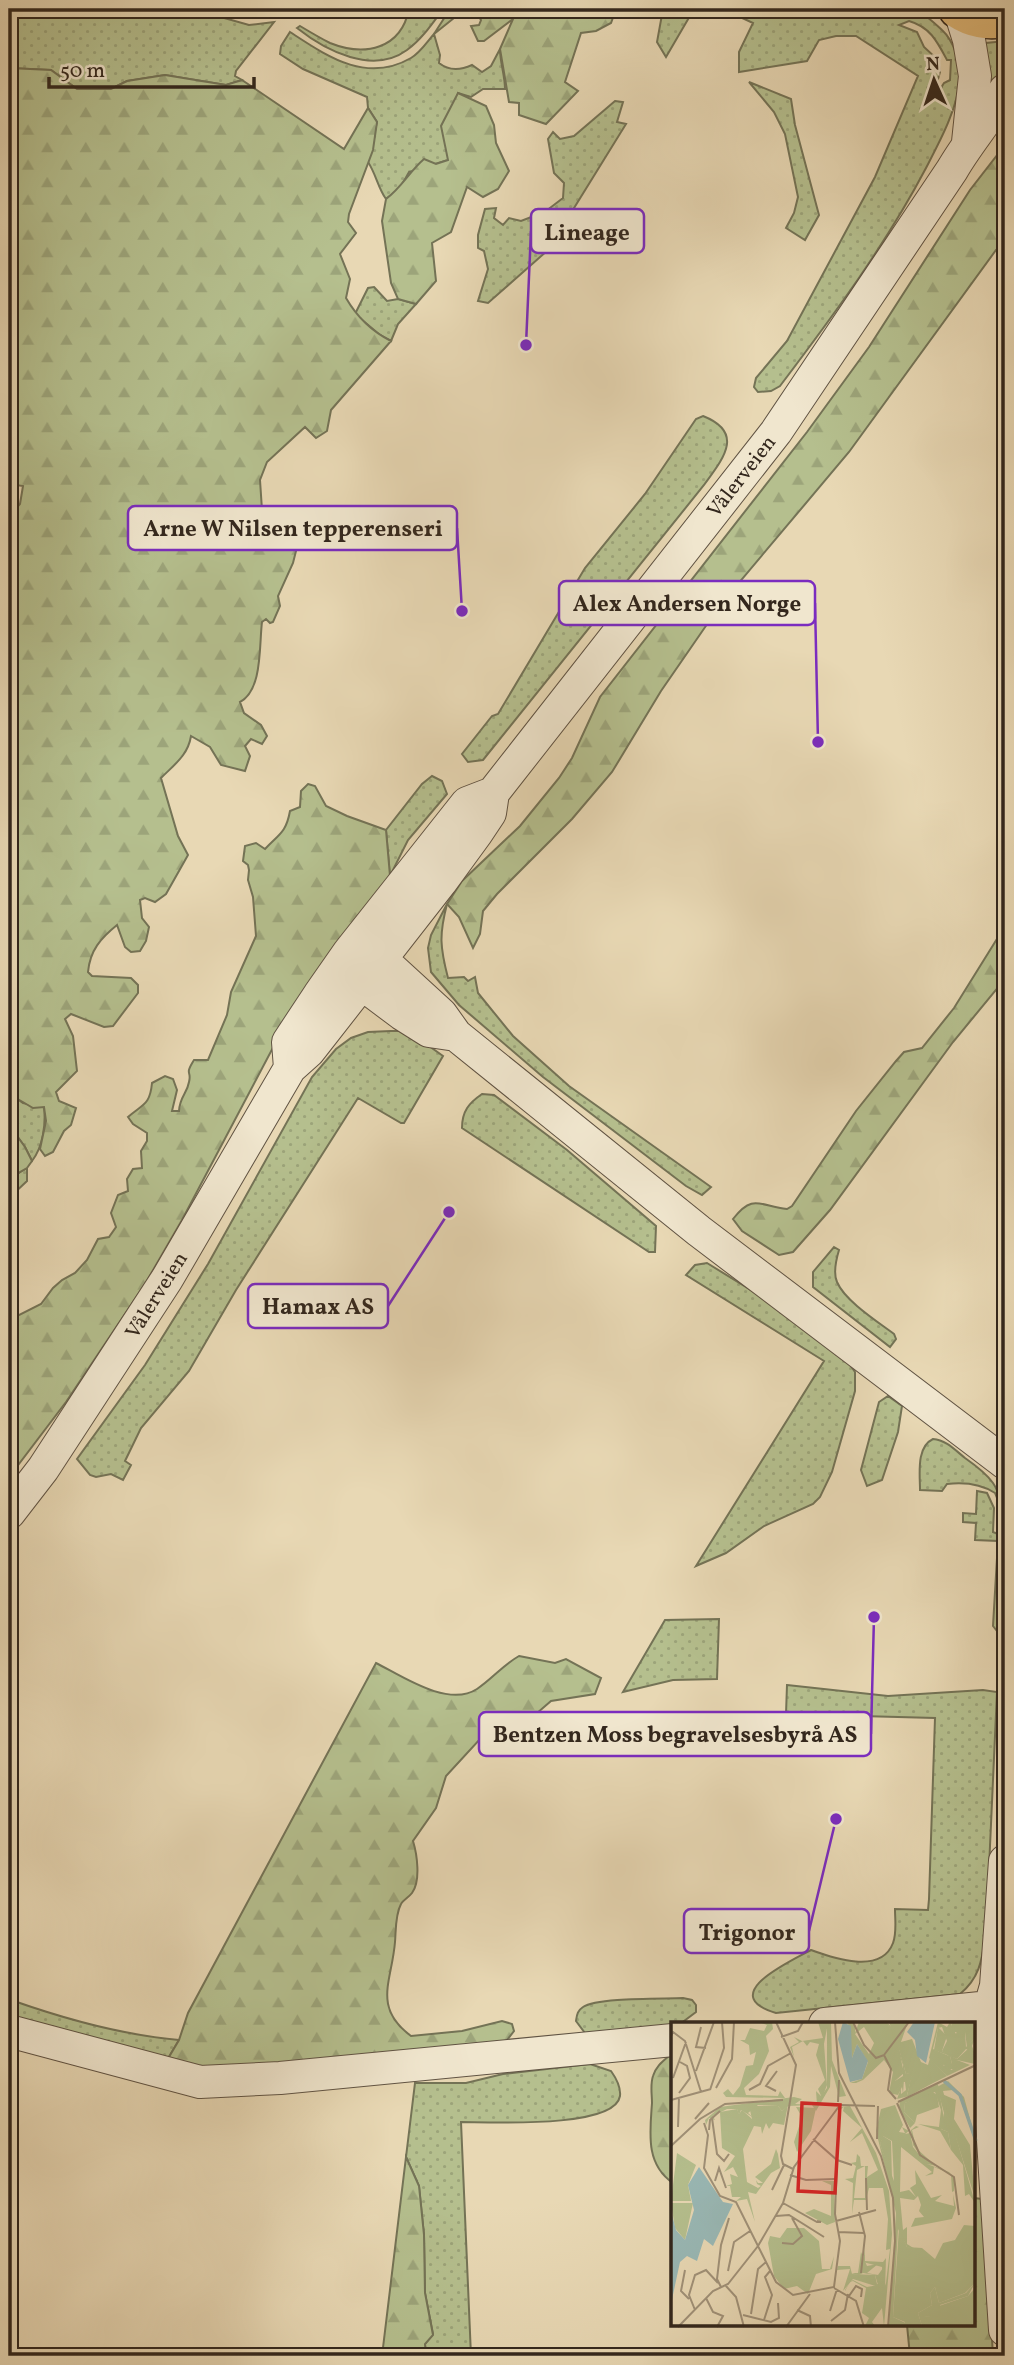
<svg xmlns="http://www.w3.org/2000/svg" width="1014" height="2365" viewBox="0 0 1014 2365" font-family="Vollkorn,serif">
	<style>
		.grass { fill: url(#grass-dots); stroke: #747356; stroke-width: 2; fill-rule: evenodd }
		.forest { fill: url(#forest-firs); stroke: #747356; stroke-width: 2 }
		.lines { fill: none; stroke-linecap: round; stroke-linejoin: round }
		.minor-casing { stroke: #605343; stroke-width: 34 }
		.highway-casing { stroke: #33271d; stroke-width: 41 }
		.minor { stroke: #f0e6ce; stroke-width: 32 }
		.highway { stroke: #e4bc7a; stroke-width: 38 }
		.labels { text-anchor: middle; stroke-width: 5; stroke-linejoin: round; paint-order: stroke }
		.street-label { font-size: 21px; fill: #33271d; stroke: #f0e6ce }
		.inset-river { fill: none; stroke: #99b8b5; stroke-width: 3.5 }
		.inset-road { fill: none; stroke: #a09178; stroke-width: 2 }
		.view { fill: #d62828; fill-opacity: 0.15; stroke: #d62828; stroke-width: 3.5 }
		.inset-edge { fill: none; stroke: #33271d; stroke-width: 3.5 }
		.leader { fill: none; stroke: #7b2cbf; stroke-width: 2.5 }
		.callout-dot { fill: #7b2cbf; stroke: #f0e6ce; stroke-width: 2.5 }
		.callout { fill: #f0e6ce; stroke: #7b2cbf; stroke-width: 2.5 }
		.callout-label { font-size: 23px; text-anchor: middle; font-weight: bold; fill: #33271d }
	</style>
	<defs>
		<pattern id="grass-dots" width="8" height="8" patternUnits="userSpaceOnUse" patternTransform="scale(1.75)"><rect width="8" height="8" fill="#b5bf8e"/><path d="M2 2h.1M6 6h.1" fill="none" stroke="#9ca47a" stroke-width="1.8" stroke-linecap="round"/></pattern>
		<pattern id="forest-firs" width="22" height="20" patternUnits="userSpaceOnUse" patternTransform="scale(1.75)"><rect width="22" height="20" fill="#b5bf8e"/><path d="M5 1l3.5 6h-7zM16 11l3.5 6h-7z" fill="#9ca47a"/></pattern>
	</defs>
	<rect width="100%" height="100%" fill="#e8d8b4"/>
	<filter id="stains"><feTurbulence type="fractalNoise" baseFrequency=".00286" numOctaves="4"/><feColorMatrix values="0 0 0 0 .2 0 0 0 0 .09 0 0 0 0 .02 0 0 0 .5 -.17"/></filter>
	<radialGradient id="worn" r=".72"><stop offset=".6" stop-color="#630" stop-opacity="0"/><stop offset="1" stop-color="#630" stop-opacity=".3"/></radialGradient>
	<!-- grass -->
	<path class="grass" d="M9 9H62L64 15 133 14 179 9 210 14 249 25 274 22 236 71 235 76 242 80 226 85 165 75 127 81 111 89H77L51 70 9 68Z
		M409 9H443C432 24 422 39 407 50 373 75 326 51 297 28L300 26C310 32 320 38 330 43 365 57 401 49 409 9Z
		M663 9H694L666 57 657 42Z
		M723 9H875L884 11 885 9C916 9 919 8 942 30 953 40 962 64 960 79 957 110 940 141 926 168 885 246 833 316 780 386L771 391 758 392 754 387 756 378 787 341 875 177 918 76 856 36H836L819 40 807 61 739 72V52L753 23ZM909 21C930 27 937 41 947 60H951L950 80 944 83 939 91 935 90 940 72 938 60 924 47 917 32 899 25Z
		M290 32C327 56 366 84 411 58 420 53 427 42 434 34L440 55 439 63C449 71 461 70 472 65L482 72 491 66 500 49C500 63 505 75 505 89H483L471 97 458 93 448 160 409 172 400 188 386 199C378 188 376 174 368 162L377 122 368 108 367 97 303 69 280 54 281 46Z
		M1005 41V52L995 82 987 78 986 43Z
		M749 82 791 99 795 125 819 215 805 240 786 228 794 213 798 197 785 134 774 112Z
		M615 101 623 102 617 122 626 124 548 250 488 303 478 301 488 269 484 251 478 248V235L485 209 496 208 494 218 503 225 509 218 521 221 534 216 546 211 563 198 564 183 554 173 548 139 553 132 560 139 574 136Z
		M374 287 387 301 398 299 416 304 398 324 391 341 380 335 355 314 368 288Z
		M703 416C746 433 722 460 704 485L483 760 468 762 462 754 492 716 498 714 585 568 645 494 696 419Z
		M432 776 442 781 447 794 408 840 390 876 386 830 422 784Z
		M447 904C439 935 440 947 448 978L464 977 468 981 475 977 478 993 513 1036 569 1086 711 1187 702 1195 686 1186 543 1077 459 1005 442 985 431 972 428 948 431 935Z
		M391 1031H408L443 1056 404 1123H401L358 1098 236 1290 189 1371 141 1428 125 1461 131 1465 123 1480 111 1474 96 1477 90 1475 77 1459 145 1365 208 1264 312 1077 336 1049 351 1038 368 1032Z
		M482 1094 494 1095 567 1150 656 1226 655 1252H649L462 1128C462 1111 469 1103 482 1094Z
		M16 1098 23 1103 44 1107C46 1124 43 1147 32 1161L25 1147 9 1125V1102Z
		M27 1168V1181L9 1198C9 1179 11 1177 27 1168Z
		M834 1247 839 1250C836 1260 833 1273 837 1282 845 1301 878 1322 894 1334L896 1339 890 1347 813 1287V1272Z
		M707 1263 780 1308 848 1362 855 1372V1391L832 1472 820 1497 813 1504 764 1526 726 1553 696 1566 824 1361 686 1275 695 1265Z
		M888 1396 902 1406 898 1432 882 1480 867 1486 861 1470 879 1402Z
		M933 1439C946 1440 955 1450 965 1458 975 1465 986 1473 993 1483 1012 1510 1002 1595 1001 1629L997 1631 993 1626 998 1541 975 1540 976 1523 963 1522V1513L976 1514 977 1491 987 1493 994 1508 993 1532 998 1534 999 1503 995 1493C981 1484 964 1482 947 1484L942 1491 920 1490C920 1474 916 1447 933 1439Z
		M719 1619 717 1679 673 1680 623 1692 665 1620Z
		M787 1685 888 1696 983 1690 997 1692 986 1934C982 1959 980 1978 960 1994L776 2013C716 1995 789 1962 811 1950 833 1958 881 1975 893 1943 897 1933 895 1920 895 1909L928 1910 929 1899 935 1718 786 1714Z
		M683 1998 692 2000 696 2005V2012L680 2024 585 2033 576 2021C577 2015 577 2011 583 2007 597 1997 663 1999 683 1998Z
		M14 2001C68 2020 123 2035 179 2040L166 2062 20 2020 9 2007Z
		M590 2064 611 2071C616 2078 621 2087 620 2096 615 2129 488 2122 461 2122L471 2356H426L425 2344 433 2334 425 2293 424 2235 419 2186 406 2157 415 2083H466L503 2074Z"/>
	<!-- forest -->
	<path class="forest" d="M450 9H475L459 18H454L434 34Z
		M488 9H616L611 23 596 31 581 33 565 82 578 91 546 124 519 115V103L509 102 500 49 513 19 484 41H478L471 26 479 25 481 20 479 17Z
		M9 68 51 70 77 89H111L127 81 165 75 226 85 242 80 344 149 368 108 377 122 373 150 349 214 348 222 356 233 340 254 350 279 346 298C357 317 371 331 391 341L331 410 327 431 316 438 305 427 267 462 260 480 262 510C285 515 302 501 308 531L298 543 293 563 278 596 280 606 273 622 270 623 266 619 262 622C259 644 263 690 240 702L244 713 261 725 267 736 262 744 251 739 245 746 250 756 245 771 221 765 210 747 191 736C188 755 175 764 161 778L178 836 188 855 166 894 155 902 145 898 140 900 142 918 149 927 146 941 140 951 131 952 125 947 117 925C101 938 90 950 88 972L92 976 131 978 138 985V993L113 1026 104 1027 71 1014 65 1019 73 1036 77 1071 56 1092 59 1101 76 1108 71 1125 64 1131 53 1152 45 1156 40 1149 46 1121 44 1107 33 1108 16 1098 9 1101V516L20 504 23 486 9 484V404L14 370 9 354Z
		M458 93 486 106 494 125 496 143 509 171 498 189 483 197 467 187 451 232 432 243 436 281 416 304 398 299 391 283 382 221 386 199C402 187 409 172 424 159L436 164 448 160 441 126Z
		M1005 145V244L996 250 849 452 721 604 661 691 612 772 572 819 497 894 483 911 480 934 473 948 459 917 447 904 462 881 520 826 559 778 572 758 600 697 807 432 869 347 970 190Z
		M308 784 315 786 326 806 347 816 386 830 390 876 277 1040 182 1220 145 1284 66 1402 9 1477V1320L41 1304 53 1288 62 1280 75 1273 87 1260 98 1239 109 1237 116 1227 111 1213 118 1195 128 1191 127 1179 133 1169 142 1168 141 1151 147 1141V1133L133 1124 128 1117C143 1104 150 1105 152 1083L165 1076 173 1079 177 1090 172 1111H179C180 1096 187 1094 189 1082 192 1070 184 1076 194 1060H208L227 1015 231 992 256 936 253 897 248 880 249 870 248 865 243 861 245 846 256 843 265 849C279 834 286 833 290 811L300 807 301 791Z
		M1005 926V979L953 1042 830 1210 793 1252 779 1255 742 1231 733 1219C753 1193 760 1206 787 1209L792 1206 856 1111 896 1061 904 1052 922 1048 954 1008Z
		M9 1125 25 1147 32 1161 27 1168 13 1176 9 1184Z
		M519 1656 555 1663 566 1659 601 1678 595 1694 551 1701 536 1714 480 1739 446 1776 436 1808 413 1841C417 1854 421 1881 412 1893 409 1897 403 1900 401 1904 395 1915 396 1931 395 1942 392 1981 372 2007 411 2036L462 2031 502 2021 512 2024 514 2031 504 2044 326 2061 195 2067 166 2062 179 2040 188 2013 376 1663C402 1676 448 1708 477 1689 492 1679 503 1665 519 1656Z
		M670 2055H673V2183C645 2164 650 2132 652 2103 652 2094 650 2085 653 2076 656 2066 663 2061 670 2055Z
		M406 2157 419 2186 424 2235 425 2293 433 2335 425 2344 426 2356H382Z
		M974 2198 982 2199 984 2204 993 2356H910L907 2325H974Z"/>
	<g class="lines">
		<!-- minor casing -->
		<g class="minor-casing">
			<path id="minor" d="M960 11 969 40 975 76 968 142
				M361 954 381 959 441 1014 456 1035 699 1231 1005 1463
				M355 966 362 984 402 1014 429 1031 456 1035
				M290 1068 288 1042 319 995 349 952 467 803 493 793 776 432 952 170C968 142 990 118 1005 90
				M9 1513 43 1469 167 1279 290 1068 309 1051 441 882 476 834 490 813 493 793
				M1005 1861 996 1986 990 2007 988 2061 1005 2330
				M825 2024 990 2007
				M9 2031 200 2082 280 2078 673 2040"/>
		</g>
		<!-- highway casing -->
		<g class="highway-casing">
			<path id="highway" d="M958 9C973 19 987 21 1005 18"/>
		</g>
		<!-- minor -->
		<use href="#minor" class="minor"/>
		<!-- highway -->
		<use href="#highway" class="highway"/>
	</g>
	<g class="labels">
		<!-- street labels -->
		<g class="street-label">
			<text transform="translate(741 476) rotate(-52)" y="7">Vålerveien</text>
			<text transform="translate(156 1295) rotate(-58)" y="7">Vålerveien</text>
		</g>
	</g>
	<!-- overview -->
	<g transform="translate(671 2022)">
		<rect width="304" height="304" fill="#e8d8b4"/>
		<path d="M156 0H160L161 38 175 74 168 75 160 44 159 65 145 89 141 83 117 84 111 89 107 84 87 83 77 91 83 96 70 88 68 93 66 87H56L42 94 44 98 38 96 35 103 34 98 49 85 123 75 131 77 124 82 146 83 145 69 150 74 156 66ZM216 0 223 8 235 52 242 50 236 73 265 59V54L267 58 238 74 226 77 230 66V72L235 68 234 60 224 59 232 54V43ZM267 0 276 5 279 0 285 12 286 8 294 10 295 25 304 16 301 24 304 32 295 27 286 37 279 34 281 42 272 43 281 48 286 38 299 43 276 54 258 36ZM271 5 276 19 271 29 278 34 262 27 267 6ZM277 59 293 75 304 115V120L288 73 282 68 272 69 304 181 298 172 294 174 292 143 280 128 277 110 270 107 273 91 266 65ZM259 68 266 73 268 85 246 93 244 101 233 90 234 81ZM224 83 232 103 228 110 234 111 231 105 238 109 234 112 239 111 242 125 251 136 242 123 240 108 245 104 248 105 241 108 245 126 265 144 256 142 278 150 280 152 283 157V169L281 170 280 152 263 145 262 152 254 154 261 150 230 125 229 170 238 168 245 175 239 166 245 162 244 148 260 176 271 173 264 179 283 184 282 172 285 186 281 197 240 205 244 196 253 195 248 189 250 183 247 174 243 178 229 176 232 208 236 205V222L244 227 236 225 227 207 222 295 241 304H218L225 191 205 109 210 87ZM212 114 221 119 223 159 209 122 211 118 214 123ZM179 84 205 131 218 169 221 212 213 304 211 286 201 300 204 304H194L198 296 191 291 195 266 182 259 179 260 174 269V268L179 260 182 258 196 265 207 263 204 253 192 251 188 253 180 251H187L190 230 196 244 207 242 196 251 207 253 212 246 213 265 208 264 213 266 215 261 219 227 215 228 217 197 212 166H198L195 178H183L181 192 182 161 174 157 182 156 185 144 180 141 185 140 186 132 189 135 190 144H197L196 155 207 148 191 111 179 120 191 106 172 89 173 85 167 89 168 85ZM194 144V176H183L186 148ZM304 261 297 274 269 283 271 292 266 296 253 294 255 304H251L247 291 261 283 259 271 264 265 268 281 295 271Z" fill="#b5bf8e" fill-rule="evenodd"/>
		<path d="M88 0H101L102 7 95 14 98 29 88 52 73 66 75 73 107 74 109 69 114 76 55 75 52 71 57 67 62 73 69 64 75 44 82 43 85 30 79 33 78 23 69 18H74L79 6 93 9 96 3ZM147 0 157 1 153 22 156 63 151 76 147 67 154 58 145 33 148 22 139 20 136 24 132 19 121 25 123 35 119 25 128 20 123 15 131 19 152 16ZM177 0 184 2V11L188 0H216L225 20 218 0H237L230 20 241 17 250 40 257 43 259 36 276 54 236 74 241 51 235 52 227 24 233 51 224 59 233 57 232 72 231 65 227 73 218 71 222 50 213 38 192 58 185 61H179L191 57 197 40 186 22 181 36ZM193 5 203 21 198 32 184 12ZM280 0H302L304 16 296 25 294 10H282ZM267 5 276 14 271 29 286 37 298 26 304 32V42L286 38 285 47H275L272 41 281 42 279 34 263 28ZM267 62 274 103 270 107 277 110 280 128 269 109 247 102 268 105 270 88 264 70 234 81 233 90 244 101 239 106 228 86 229 79ZM271 72 285 78 283 97 299 123 304 176ZM117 83 113 103 102 101 98 107 95 101 91 112 90 105 83 104 72 127 76 160 87 166 90 164 86 162 85 158 87 161H92L84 155 100 142 105 127 107 132 109 146 100 151 85 172 77 170 84 200 76 177 65 179 70 175H61L59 164H55L61 162 59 152 67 155 62 145 53 150 64 134 51 126 49 90 66 87 68 92 71 88 81 97 78 84H107L111 89ZM125 85 145 86 140 109 126 130 123 120 131 95ZM212 114 220 119 221 157 209 122ZM6 131 25 143 17 163 20 179H0ZM151 159H163L164 200 156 203 134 191 143 187 160 194V163ZM0 181H22L14 218 4 206ZM293 203 304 204V261L294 271 268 281 264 265 259 271 261 283 247 291 251 304H233L234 300 222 295 228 206 236 225 251 226 264 237 272 221 284 218ZM116 206H133L148 219 151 247H159L163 234 161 247 145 252 137 272 126 264 113 267 103 254 97 221 99 214 109 216ZM194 227V239L212 240 215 236 214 267 182 257 172 269 179 247 166 248 167 244H179L181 252 204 253 206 262 212 263 211 245 192 240ZM304 266V304L253 303V294L266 295 270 292 268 284 297 274Z" fill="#b5bf8e" fill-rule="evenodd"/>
		<path d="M172 0 180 4 181 36 186 22 197 39 191 57 179 60 167 17ZM243 0H264L255 41 246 34 244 18 236 10ZM28 145 52 180 62 182 42 224 33 217 26 239 16 234 9 240 0 282V189L5 208 14 218 23 188 17 163Z" fill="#99b8b5"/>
		<path class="inset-river" d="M273 59 289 73 305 119"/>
		<path class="inset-road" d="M105 0 125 43 110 134 112 142 122 147M164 0 168 51 210 134 222 176 224 219 217 305M182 0 193 23 205 36 213 33 220 47 217 68 225 77M30 5 25 25 35 26M0 14 2 10 14 19 30 70M110 15 127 9 132 0M213 33 238 0M25 49 43 0M2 56 15 20M45 66 61 37 63 0M39 68 53 26 51 0M78 68 89 62 97 44 120 31M105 69 95 64 106 49M8 71 19 56 16 44 9 40M0 78 40 67M167 80 168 58M227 80 305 43M226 81 249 133 283 155 288 193M170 83 204 84M41 96 46 132 53 139 58 132M24 97 38 81M33 101 37 113 33 146 49 174 65 180 105 260 122 273 163 265 169 219 164 192 166 138M7 105 8 76M38 108 39 98 49 89M142 117 166 138 181 143M206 117 207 84M0 124 29 97 54 82 112 78M119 153 135 158 164 157M195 156 196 188M44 159 48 146 55 166M101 168 113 143M112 181 146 200H150L146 199M188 190 194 214 190 251M105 194 118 193 153 215M165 199 205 188M167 210 193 211M111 221 122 222 131 214 121 196M14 248 10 269 18 277M57 249 63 220 79 209M55 264 65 275 73 305M50 265 46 257 50 223 58 196M163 266 185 279 193 305M178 274 185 264 191 267 190 275M35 276 42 290 52 294 46 305M24 288 18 273 24 253 35 248 47 261M126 288 139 294 140 305M159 289 166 267M80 292 87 247 95 240M72 293 100 300 108 296 107 281M93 298 101 273 94 255 99 249M160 299 174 288 177 272M7 305 42 269 57 262 87 224 112 181 123 145 169 83M115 305 139 272"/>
		<path class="view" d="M131 81 169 83 164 171 127 169Z"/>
		<rect width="304" height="304" class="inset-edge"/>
	</g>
	<!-- callouts -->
	<path class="leader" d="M526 345L531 231M462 611L457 528M818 742L815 603M449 1212L388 1306M874 1617L871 1734M836 1819L809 1931"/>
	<g class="callout-dot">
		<circle cx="526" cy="345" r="7"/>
		<circle cx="462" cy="611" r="7"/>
		<circle cx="818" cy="742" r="7"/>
		<circle cx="449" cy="1212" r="7"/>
		<circle cx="874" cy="1617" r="7"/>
		<circle cx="836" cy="1819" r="7"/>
	</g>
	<g class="callout">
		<rect x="531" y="209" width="113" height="44" rx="7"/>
		<rect x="128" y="506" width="329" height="44" rx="7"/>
		<rect x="559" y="581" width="256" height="44" rx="7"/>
		<rect x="248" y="1284" width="140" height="44" rx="7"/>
		<rect x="479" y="1712" width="392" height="44" rx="7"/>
		<rect x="684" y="1909" width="125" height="44" rx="7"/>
	</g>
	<g class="callout-label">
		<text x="587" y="240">Lineage</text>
		<text x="293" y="536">Arne W Nilsen tepperenseri</text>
		<text x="687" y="611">Alex Andersen Norge</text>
		<text x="318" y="1314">Hamax AS</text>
		<text x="675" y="1742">Bentzen Moss begravelsesbyrå AS</text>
		<text x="747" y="1940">Trigonor</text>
	</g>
	<!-- margin -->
	<rect width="1014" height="2365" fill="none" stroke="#e8d8b4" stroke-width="35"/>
	<rect x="10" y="10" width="993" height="2344" fill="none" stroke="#33271d" stroke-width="3.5"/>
	<rect x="18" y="18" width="979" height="2330" fill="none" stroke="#33271d" stroke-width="2"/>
	<!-- north arrow -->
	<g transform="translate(934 80) rotate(357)" stroke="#f0e6ce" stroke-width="5" paint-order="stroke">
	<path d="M0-5L12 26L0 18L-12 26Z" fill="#33271d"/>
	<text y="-10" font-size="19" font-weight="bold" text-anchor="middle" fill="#33271d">N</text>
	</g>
	<!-- scale -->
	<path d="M49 77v10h205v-10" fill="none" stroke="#33271d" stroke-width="3.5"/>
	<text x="60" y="77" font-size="21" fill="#33271d" stroke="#f0e6ce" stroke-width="5" paint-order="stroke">50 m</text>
	<rect width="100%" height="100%" filter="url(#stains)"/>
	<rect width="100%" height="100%" fill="url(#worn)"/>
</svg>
